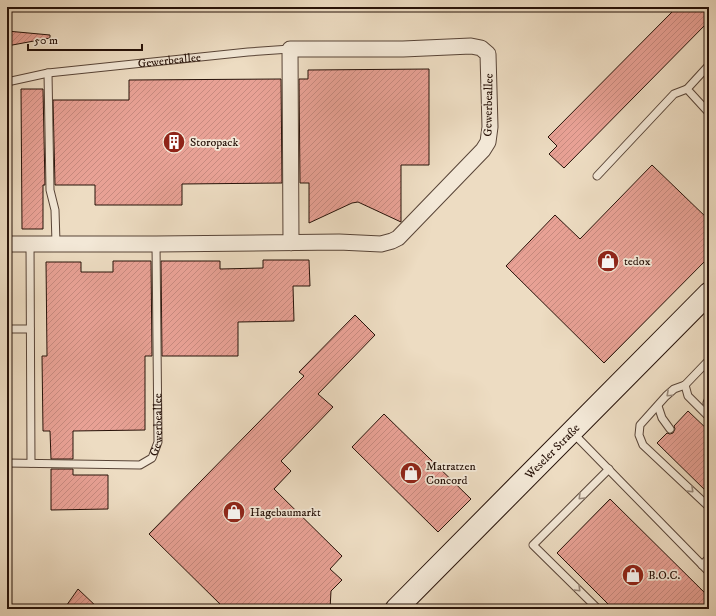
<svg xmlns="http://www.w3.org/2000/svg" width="716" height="616" viewBox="0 0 716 616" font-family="'IM FELL DW Pica',serif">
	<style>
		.building { fill: url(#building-hatch); stroke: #271209 }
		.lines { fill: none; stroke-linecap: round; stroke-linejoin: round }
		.lane-casing { stroke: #584437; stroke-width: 9 }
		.street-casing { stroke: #584437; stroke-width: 17 }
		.secondary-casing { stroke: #271209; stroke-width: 23 }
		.lane { stroke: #f3e8d7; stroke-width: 7 }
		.street { stroke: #f3e8d7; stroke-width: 15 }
		.secondary { stroke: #f3e8d7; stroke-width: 21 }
		.oneway { stroke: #97887a }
		.labels { text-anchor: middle; stroke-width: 3.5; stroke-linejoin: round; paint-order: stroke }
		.street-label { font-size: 12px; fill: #271209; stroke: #f3e8d7 }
		.poi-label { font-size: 12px; fill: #271209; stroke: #f3e8d7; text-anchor: start }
	</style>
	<defs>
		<pattern id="building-hatch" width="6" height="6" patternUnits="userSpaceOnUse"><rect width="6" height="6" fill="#e8a195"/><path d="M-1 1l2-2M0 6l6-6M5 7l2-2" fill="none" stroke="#c78a7f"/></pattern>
	</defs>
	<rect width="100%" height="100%" fill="#eddcc2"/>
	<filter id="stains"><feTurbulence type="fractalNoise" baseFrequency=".005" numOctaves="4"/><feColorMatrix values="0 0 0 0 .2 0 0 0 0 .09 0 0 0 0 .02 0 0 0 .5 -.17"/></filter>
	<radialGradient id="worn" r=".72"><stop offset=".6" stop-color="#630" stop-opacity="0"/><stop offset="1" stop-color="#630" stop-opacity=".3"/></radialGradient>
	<!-- building -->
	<path class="building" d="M677 7H709V21L564 168 549 154 557 146 548 137Z
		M7 31 50 35V38L7 46Z
		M429 69V165H401V222L358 202 352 203 309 223V183H300L299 79H308V70Z
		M281 79 282 183 182 184V205H95V185H55L53 100H129V80Z
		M21 89H43L45 185H43V229H22Z
		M652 165 709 220V257L604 363 506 266 555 215 580 239Z
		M263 260H309L310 286H293L294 321 238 322V356H162L161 261H220V269L263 268Z
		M113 261H151L152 356H145V430L73 431V459H51L50 431H43L42 356H47L46 262H81V272H113Z
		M355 315 375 335 318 394 333 407 281 461 291 471 274 489 342 556 330 569 342 580 331 591 330 609H225L149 534 304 376 299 372Z
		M688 411 709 431V494L657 443 667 433 670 434 673 433 675 429 674 426Z
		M384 414 471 499 438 532 352 447Z
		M51 469H73V475H108V509L51 510Z
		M610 499 709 597V609H613L557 553Z
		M78 589 99 609H64Z"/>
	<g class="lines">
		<!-- lane casing -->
		<g class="lane-casing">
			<g id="lane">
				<path d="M709 65 687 89 709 113"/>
				<path d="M48 73 50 190 55 210 56 243"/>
				<path id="s1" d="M7 82 48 73 248 52 290 49"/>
				<path d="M597 176 674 94 687 89"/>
				<path d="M30 243 31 463"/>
				<path d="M7 329H30"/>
				<path d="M709 360 685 385 674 389 666 396 640 425 639 435 643 445 709 507"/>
				<path d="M685 385 688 396 709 417"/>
				<path d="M658 406 662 418 670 429"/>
				<path d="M708 416 707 403 709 398"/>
				<path d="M573 433 709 572"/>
				<path id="s2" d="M7 463 140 465 152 458 158 442 156 244"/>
				<path d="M702 565 709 558"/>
				<path d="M598 609 533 545 609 469"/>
			</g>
		</g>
		<!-- street casing -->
		<g class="street-casing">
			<path id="street" d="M7 244H156L339 242 381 244 392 241 398 238 483 150 488 142 490 127 488 54 481 48 471 46 403 49H290L291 243"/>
		</g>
		<!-- secondary casing -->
		<g class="secondary-casing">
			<g id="secondary">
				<path id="s3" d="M396 609 709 293"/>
			</g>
		</g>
		<!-- lane -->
		<use href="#lane" class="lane"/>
		<!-- street -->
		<use href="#street" class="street"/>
		<!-- secondary -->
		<use href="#secondary" class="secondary"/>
	</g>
	<!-- one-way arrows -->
	<defs><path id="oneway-chevron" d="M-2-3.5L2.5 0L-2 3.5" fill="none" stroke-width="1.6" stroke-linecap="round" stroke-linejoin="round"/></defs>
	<g class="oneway">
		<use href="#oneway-chevron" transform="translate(669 394) rotate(137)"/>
		<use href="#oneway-chevron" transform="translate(691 490) rotate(44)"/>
		<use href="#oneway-chevron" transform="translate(581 497) rotate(135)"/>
		<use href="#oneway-chevron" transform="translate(578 589) rotate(45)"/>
	</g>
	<!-- icons -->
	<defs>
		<g id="building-disc" transform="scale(1.15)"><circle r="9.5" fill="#8f2418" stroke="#f3e8d7"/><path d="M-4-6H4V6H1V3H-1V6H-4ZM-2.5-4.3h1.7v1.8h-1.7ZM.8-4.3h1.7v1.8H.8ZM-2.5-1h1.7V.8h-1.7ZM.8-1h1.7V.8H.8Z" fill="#fff"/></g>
		<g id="shop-disc" transform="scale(1.15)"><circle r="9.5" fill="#8f2418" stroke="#f3e8d7"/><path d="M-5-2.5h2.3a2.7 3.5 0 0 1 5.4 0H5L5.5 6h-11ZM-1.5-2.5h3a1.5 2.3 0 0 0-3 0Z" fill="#fff"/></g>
	</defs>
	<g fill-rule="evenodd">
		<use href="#building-disc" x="174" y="142"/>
		<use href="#shop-disc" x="608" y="261"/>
		<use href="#shop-disc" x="411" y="473"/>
		<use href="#shop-disc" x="234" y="512"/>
		<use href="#shop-disc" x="633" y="575"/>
	</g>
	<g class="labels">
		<!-- street labels -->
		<g class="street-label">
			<text dy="4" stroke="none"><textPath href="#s1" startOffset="164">Gewerbeallee</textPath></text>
			<text transform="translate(488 105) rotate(-89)" y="4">Gewerbeallee</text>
			<text dy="4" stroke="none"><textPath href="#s2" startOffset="181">Gewerbeallee</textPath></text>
			<text dy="4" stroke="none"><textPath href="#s3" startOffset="222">Weseler Straße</textPath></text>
		</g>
		<!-- poi labels -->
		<g class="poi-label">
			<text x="190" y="146">Storopack</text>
			<text x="624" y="265">tedox</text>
			<text x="426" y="470">Matratzen<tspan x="426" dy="14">Concord</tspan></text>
			<text x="250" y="516">Hagebaumarkt</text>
			<text x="648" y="579">B.O.C.</text>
		</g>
	</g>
	<!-- margin -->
	<rect width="716" height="616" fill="none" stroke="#eddcc2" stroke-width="24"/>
	<rect x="8" y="8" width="700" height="600" fill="none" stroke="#271209" stroke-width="2"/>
	<rect x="12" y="12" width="692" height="592" fill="none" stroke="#271209"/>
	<!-- scale -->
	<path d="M28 44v6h114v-6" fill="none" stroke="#271209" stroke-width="2"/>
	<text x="34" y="44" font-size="12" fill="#271209" stroke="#f3e8d7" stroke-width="3" paint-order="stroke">50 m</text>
	<rect width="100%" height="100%" filter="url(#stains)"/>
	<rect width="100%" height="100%" fill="url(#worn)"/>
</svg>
